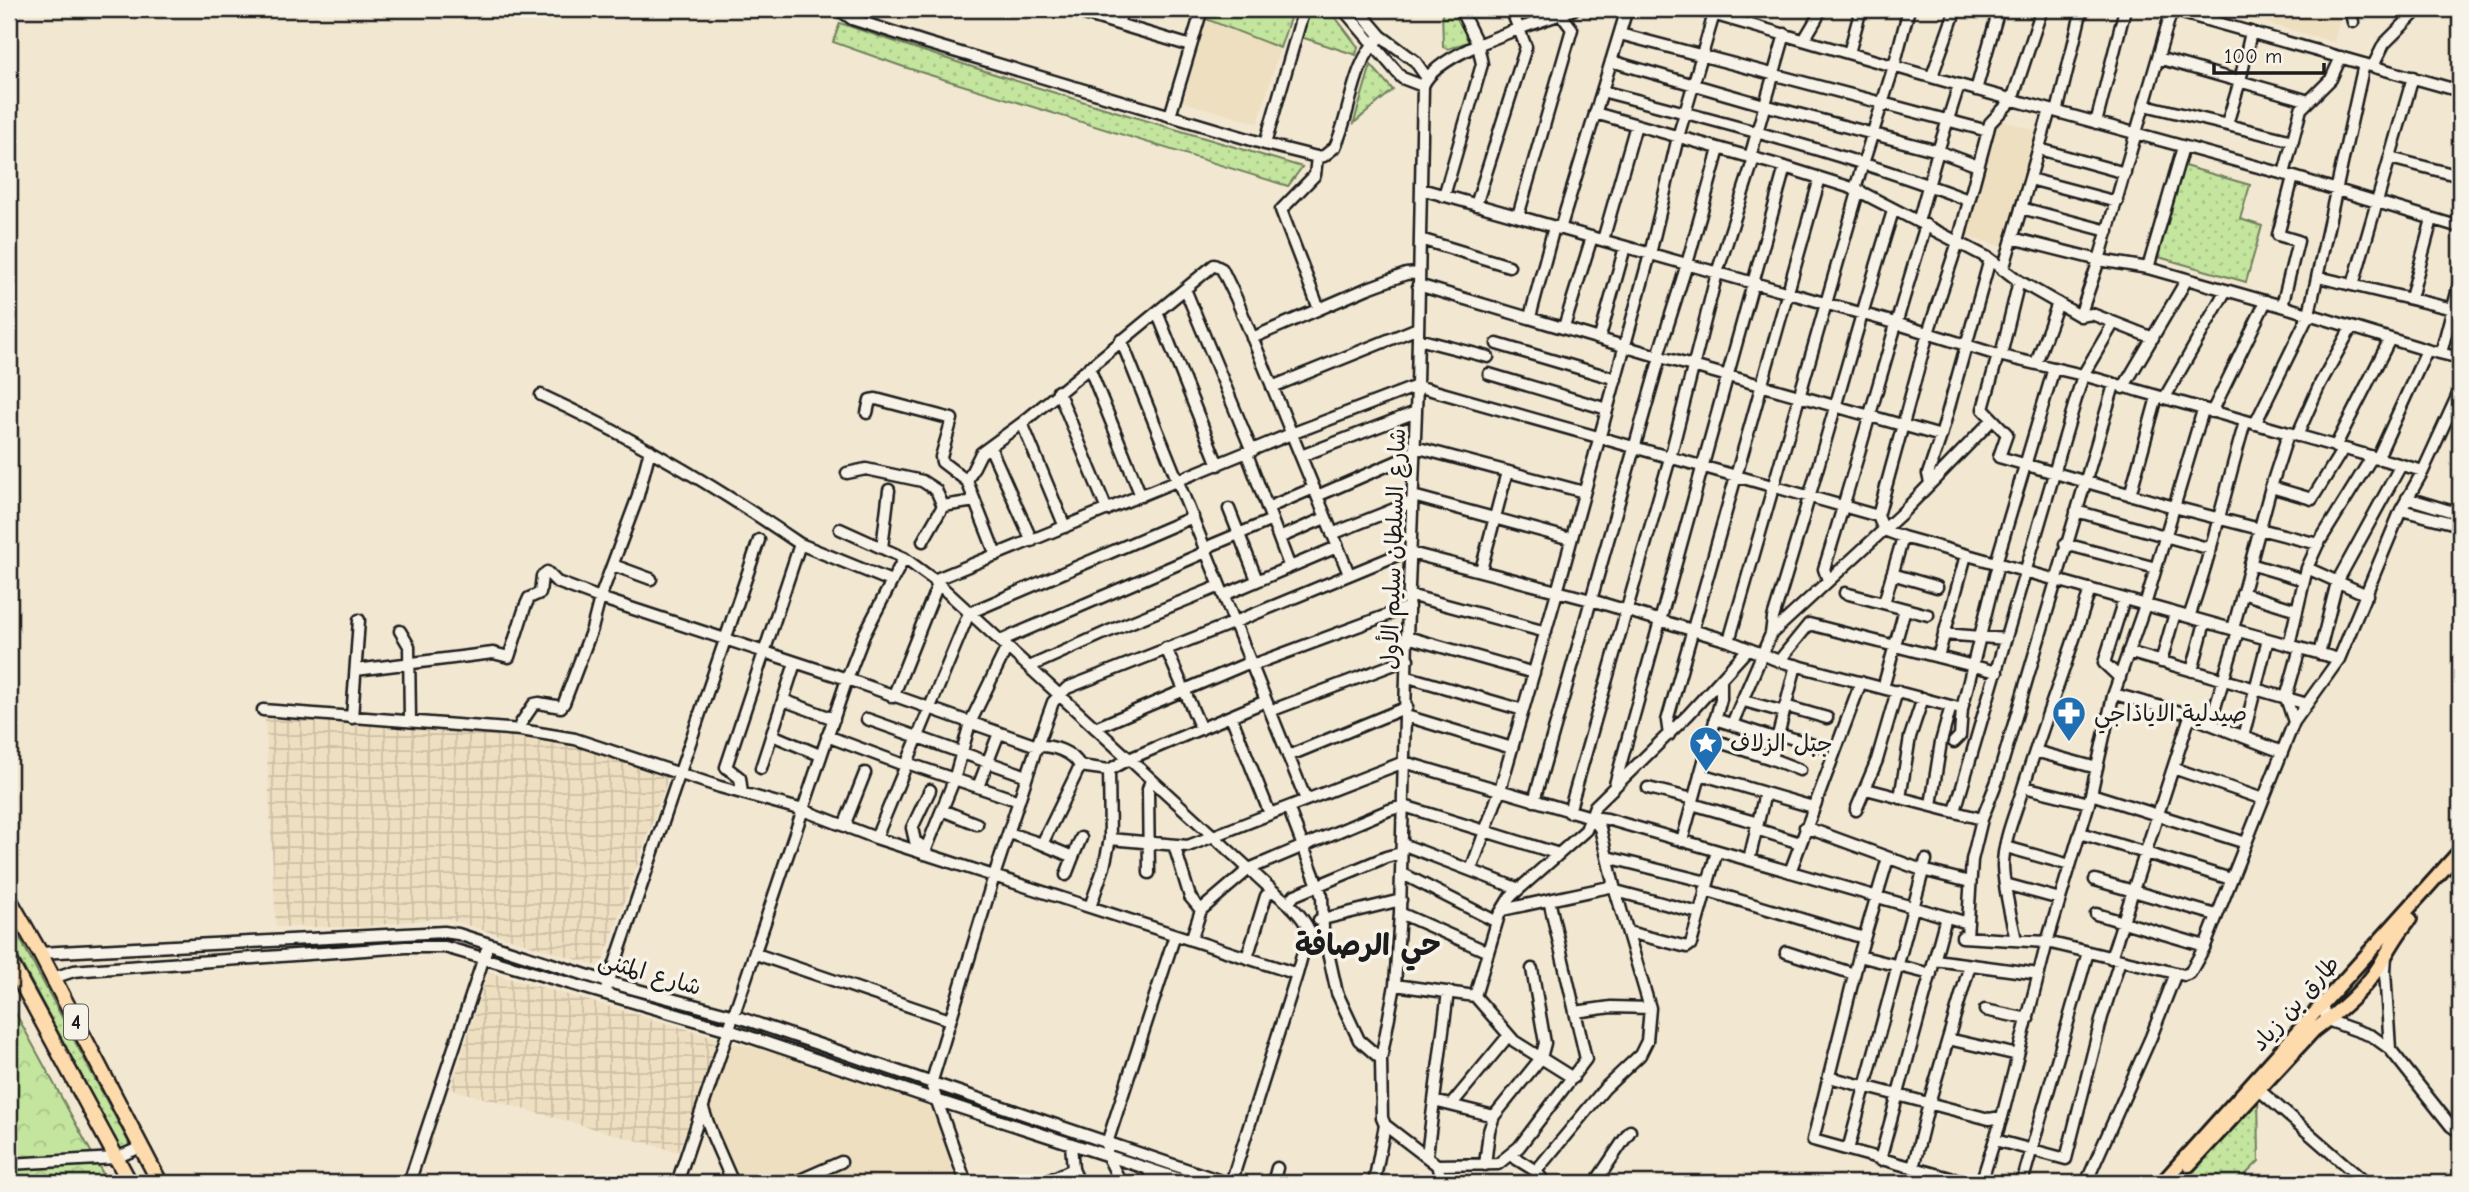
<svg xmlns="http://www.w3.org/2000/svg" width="2469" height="1192" viewBox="0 0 2469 1192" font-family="'Comic Neue','Playpen Sans Arabic',sans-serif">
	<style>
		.built { fill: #eedfc1 }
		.industrial { fill: url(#industrial-grid) }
		.grass { fill: url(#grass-dots); stroke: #70805d; stroke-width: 2 }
		.forest { fill: url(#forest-crowns); stroke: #70805d; stroke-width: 2 }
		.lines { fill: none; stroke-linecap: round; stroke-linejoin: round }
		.minor-casing { stroke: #1c1c1c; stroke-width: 15 }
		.major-casing { stroke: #1c1c1c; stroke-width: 18 }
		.highway-casing { stroke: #1c1c1c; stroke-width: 19 }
		.minor { stroke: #f7f3e8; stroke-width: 10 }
		.major { stroke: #fedbac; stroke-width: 12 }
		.highway { stroke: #fedbac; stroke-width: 14 }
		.labels { text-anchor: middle; stroke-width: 7; stroke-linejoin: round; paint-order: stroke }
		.shield { fill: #f7f3e8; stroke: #5e5c59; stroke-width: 2 }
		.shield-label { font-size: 21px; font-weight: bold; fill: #1c1c1c }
		.street-label { font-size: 23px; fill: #1c1c1c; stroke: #f7f3e8 }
		.poi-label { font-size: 23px; fill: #1c1c1c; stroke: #f7f3e8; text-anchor: start }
		.district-label { font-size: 30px; font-weight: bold; fill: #1c1c1c; stroke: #f7f3e8 }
	</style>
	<defs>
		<pattern id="industrial-grid" width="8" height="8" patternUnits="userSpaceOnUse" patternTransform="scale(1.75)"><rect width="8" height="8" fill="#eedfc1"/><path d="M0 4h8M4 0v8" fill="none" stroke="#ccbfa5"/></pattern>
		<pattern id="grass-dots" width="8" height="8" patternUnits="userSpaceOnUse" patternTransform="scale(1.75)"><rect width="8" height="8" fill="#c3e59e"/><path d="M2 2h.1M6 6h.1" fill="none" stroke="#a7c488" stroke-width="1.8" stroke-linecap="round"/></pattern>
		<pattern id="forest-crowns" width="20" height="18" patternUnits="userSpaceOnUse" patternTransform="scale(1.75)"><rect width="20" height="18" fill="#c3e59e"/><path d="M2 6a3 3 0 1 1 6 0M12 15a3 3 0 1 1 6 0" fill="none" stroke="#a7c488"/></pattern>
	</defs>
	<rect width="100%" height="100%" fill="#f2e7d1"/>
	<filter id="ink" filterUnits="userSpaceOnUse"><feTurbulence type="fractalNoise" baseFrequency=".0143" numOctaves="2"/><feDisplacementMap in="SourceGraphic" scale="14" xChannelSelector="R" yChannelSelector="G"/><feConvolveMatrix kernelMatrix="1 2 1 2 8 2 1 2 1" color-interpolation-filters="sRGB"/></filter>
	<g filter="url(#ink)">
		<!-- built -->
		<path class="built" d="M2217 9H2338L2340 17 2334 42Z
			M1206 19 1282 41 1258 123 1183 102Z
			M1998 119 2036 131 2003 247 1964 236Z
			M732 1043 833 1066 936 1100 971 1183H733L707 1108Z"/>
		<!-- industrial -->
		<path class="industrial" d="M265 715 414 726 559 740 669 775 601 967 444 918 359 927H276Z
			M488 972 722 1039 678 1152 451 1089Z"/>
		<!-- grass -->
		<path class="grass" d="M1209 9H1293L1280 48 1206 19Z
			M1309 9H1329L1358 47 1356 55 1301 37Z
			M1442 9H1455L1470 41 1448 49 1443 47Z
			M840 23C993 76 1147 121 1302 167L1288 186 904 67 833 42Z
			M1371 65 1393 90 1354 123V122Z
			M2181 165 2250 185 2240 219 2262 226 2246 282 2155 256Z
			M9 918 128 1141 129 1146 124 1149 120 1148 9 940Z
			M2258 1089 2259 1161 2237 1183H2173Z"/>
		<!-- forest -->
		<path class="forest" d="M9 1001 108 1183H9Z"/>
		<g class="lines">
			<!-- minor casing -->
			<g class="minor-casing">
				<path id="minor" d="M838 9 852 19 927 43 1265 144 1317 157 1324 156 1335 147C1352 111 1351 64 1381 36
					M1068 9 1191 46
					M1343 9 1402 78 1423 86
					M1358 9 1381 36 1415 61 1427 78
					M1695 9 1959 85 2284 174 2460 227
					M2168 9 2460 91
					M2350 9 2353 22
					M1118 24 1123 9
					M1620 34 1988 131
					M1804 40 1817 18 1820 9
					M1849 53 1861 9
					M2158 58 2309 101
					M1611 61 1764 105 1938 151 1978 166
					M2373 66 2384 44 2419 9
					M1932 76 1956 9
					M1976 90 1999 9
					M1602 91C1725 123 1849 155 1968 200
					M2145 105 2293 141
					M2057 112 2082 9
					M1595 113 1785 167 1855 189 1990 259 2019 281 2080 316 2092 314 2153 338
					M1170 116 1202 9
					M2096 123 2125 9
					M2227 124 2240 81 2251 32
					M1265 144 1304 9
					M2039 149 2125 173
					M1317 157 1315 175 1281 210 1319 309
					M1750 157 1785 34
					M2390 158 2460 176
					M2284 174 2301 109 2331 79 2341 57
					M2030 179 2117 202
					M1421 189 1895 323 1998 355 2083 375 2423 471
					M1855 189 1894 66 1909 9
					M1444 196 1482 64 1478 45 1460 9
					M1476 205 1526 47 1511 9
					M2021 208 2108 231
					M1518 216 1572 29 1557 9
					M1918 222 1938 151 1959 85
					M1560 229 1627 9
					M2012 238 2099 260 2148 268 2282 306 2427 350 2460 358
					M1420 239 1509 266
					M1603 240 1636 125
					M2148 268 2183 147
					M2003 270 2050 110
					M2318 277 2453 309
					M1418 285 1657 356 1941 436
					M2353 285 2413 77
					M1185 289 1252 451
					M2411 298 2432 219
					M2282 306 2298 241 2278 235 2293 177
					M1157 312 1218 465
					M2080 316 2099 260 2172 9
					M1530 317 1554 227
					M1564 327 1592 237
					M1600 337 1625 247
					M1252 338 1368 288 1406 274 1418 273
					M1418 339 1488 357
					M1121 340 1306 800
					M1497 344 1616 379
					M2441 353 2460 281
					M1998 355 1983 409 2007 434 1999 457 2174 507 2318 544
					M2001 355 2019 281
					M1658 356 1687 264 1719 149
					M2036 363 2058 303
					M1089 367 1141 496
					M1489 374 1607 409
					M1272 387 1418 328
					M2123 388 2187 279
					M1058 391 1107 510
					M541 395C632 437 717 487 800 544L726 767 740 778 742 793
					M2164 399 2226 290
					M2212 412 2266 301
					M867 413 870 400 876 399 952 419 941 457 942 462 967 481
					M1022 423 1065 527
					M2255 424 2309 314 2364 64
					M2297 436 2320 384 2351 328
					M990 447 1032 541
					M1415 447 1584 492
					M2335 447 2390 339
					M1247 454 1289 565
					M1301 456 1416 412
					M2377 459 2427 350
					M847 473 866 469 922 481 936 490 943 506
					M1930 483 1928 474 1941 436 1990 259
					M2271 487 2312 499 2343 449
					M2130 495 2157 397
					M1317 496 1414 454
					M1413 496 1571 539
					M2407 498 2460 514
					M1267 508 1314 488
					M1229 509 1257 580
					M2401 510 2460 525
					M2076 511 2211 549
					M1878 516 1928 333 1958 242 1990 123 2012 100 2042 9
					M840 529 904 558 934 580 1272 890C1287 902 1301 913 1309 930L1297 974 1231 1183
					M1332 534 1412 502
					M1279 538 1325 518
					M923 541 943 506 975 501
					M800 544 891 581
					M2065 544 2156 568
					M882 548 889 490
					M996 555 967 481 981 453 1022 423 1214 265 1222 269 1236 298 1349 574
					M1996 563 2054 368
					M2250 564 2304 580
					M613 565 651 579
					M2307 568 2367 595
					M1481 570 1507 472
					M1892 574 1937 587
					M934 580 1291 434 1417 386 1878 516 1884 530 1903 537 2339 659 2401 510 2423 471 2460 390
					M1828 580 1824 569C1860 455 1890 339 1926 225
					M1845 593 1928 615
					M2242 593 2297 610
					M1224 595 1337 547
					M1409 595 1546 632
					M1884 603 1903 537
					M2189 617C2212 553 2226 487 2245 422
					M2233 629 2271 487 2288 434
					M400 631 409 646 410 721
					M1771 634 1773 618C1815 483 1851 346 1893 211
					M1944 634 2006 639
					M1407 637 1534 673
					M1000 641 1199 555 1212 545 1272 520
					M1729 641 1858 192
					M2289 645 2307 568 2318 544 2372 457
					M1166 648 1201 729
					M2128 652 2307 704
					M2319 654 2337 582 2401 465
					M1938 657 1966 555
					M1779 661 1809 624 1997 672
					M2161 662 2175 613
					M1029 667 1107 632 1220 586
					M356 670 493 653 509 657 525 607 529 598 540 593 542 576 547 572 557 582 600 598 847 679 1037 746C1053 745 1073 752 1080 766
					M2192 671 2205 622
					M1408 677 1523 710
					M2120 678 2104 663 2124 599
					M1883 688 1905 609
					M2114 694 2180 712
					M893 697 938 584
					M783 700 834 719
					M1744 701 1784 712
					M1785 706 1827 718
					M263 710 521 730 575 739 720 787 803 810 876 838 1297 974
					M1270 711 1408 659
					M1231 716 1270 814
					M1406 716 1512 748
					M352 718 359 620
					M867 719 1027 776
					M1715 719 1777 739
					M2294 722 2286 698 2300 648
					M1732 724 1771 634 1902 513 1992 420
					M2210 724 2238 631
					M1095 728 1246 664 1258 663 1409 607
					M521 730V723L534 704 539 703 561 707 564 703 592 629 600 598 637 499 650 450
					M1778 734 1816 746
					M772 735 820 755
					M1669 735 1667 721 1820 178
					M827 736 904 765 907 763 1019 801
					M2243 737 2268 639
					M1710 739 1772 759 1800 770
					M1954 742 1960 736 1962 709 1998 564
					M2035 751 2097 768
					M1288 756 1407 707
					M1772 759 1796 665
					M761 768 795 663
					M2173 768 2263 799
					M1700 774 1813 807
					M978 787 999 733
					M2024 787 2089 803
					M1614 788 1785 167
					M1648 788 1693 799
					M1866 789 1982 819
					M2091 794 2246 843
					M1900 798 1910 737 1923 698
					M1534 801 1660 357
					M1692 804 1758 823
					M1931 805 1941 742 1951 706
					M1288 807 1322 896 1323 930 1337 993 1359 1040 1381 1059
					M942 810 977 824
					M1856 810 1877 760 1897 691
					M1955 811 2083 375 2113 324
					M1569 812 1670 458 1717 273 1754 158
					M1591 817 1607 819 1968 923
					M1805 827 1922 870 1970 882
					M849 828 846 821 865 773
					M1756 829 1800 843
					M1009 833 1042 844 1080 766 1109 770
					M2080 833 2231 879
					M876 838 969 613 1193 517
					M1110 839 1188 846 1404 762 1591 817 1600 828 1614 886 1650 1008 1647 1041 1640 1055 1605 1088 1536 1171
					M1682 841 1721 699V680
					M1042 844 1073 857 1066 875
					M1402 844 1519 889
					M1174 845 1190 897 1201 910
					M2006 847 2070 865
					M926 849 915 841 912 828 930 790
					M924 854 954 780 970 723 1007 647
					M1073 857 1081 838
					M1607 857 1707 882
					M1888 858 1859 956 1813 1140 1968 1183
					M1749 860 1765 793
					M1471 870 1500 790 1557 592 1650 254 1678 137 1714 14
					M1790 872 1861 682
					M1149 873 1148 789 1151 780
					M1401 873 1497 922
					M2095 880 2216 915
					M2005 884 2060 899
					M1705 890 1864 938
					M1616 891 1699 913
					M1288 903 1295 895 1386 857 1401 853
					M1090 907 1104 867 1110 839 1109 770 1129 759 1266 701
					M1502 910 1614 886
					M1400 913 1488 952
					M2096 914 2205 946
					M1319 920 1401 900
					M1628 932 1687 947 1691 944 1717 851
					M1962 937 2047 942 2184 975 2190 973 2205 946 2294 722 2339 659
					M1967 937 1972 860 1982 819 1997 781 2114 385
					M1191 940 1201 910 1249 869 1389 810 1404 806 1559 854
					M2016 940C2011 916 2004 891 2003 866 2003 840 2016 812 2023 788 2044 721 2070 656 2090 589
					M1786 952 1854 974
					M40 953 444 932 458 934 608 982 735 1016 1227 1183
					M756 954 950 1020
					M2386 955 2385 971 2390 1049
					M1859 956 1931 974
					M1247 958 1266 896 1272 890
					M2111 958 2190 716 2282 752
					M1935 960 2039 974
					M53 978 74 971 85 970 406 947H445L729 1030 936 1100 1192 1183
					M1395 985 1475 996 1499 915 1510 897 1586 830 1595 806 1688 715 1748 649
					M607 987 759 540
					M1475 996 1514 1041 1573 1078
					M2322 1005 2327 1020 2372 1036 2390 1049 2451 1126 2460 1132
					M1985 1010 2028 1019
					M1575 1012 1611 1007 1650 1008
					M1948 1039 2018 1055
					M1829 1077 1989 1119 2002 1117 2047 942 2089 803 2113 696 2145 605 2203 410
					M2258 1089 2366 1183
					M1434 1101 1494 1116
					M1451 1105 1509 1035
					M703 1109 713 1137 733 1183
					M1385 1125 1437 1165 1442 1183
					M1995 1140 2066 1159 2102 1017 2120 960
					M1071 1144 1073 1169 1079 1183
					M1848 1150 1926 860
					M1427 1155 1448 992
					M1510 1155 1536 1171 1545 1183
					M1880 1160 1946 917
					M9 1164 116 1158 141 1147
					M1437 1165 1498 1164 1519 1147 1586 1059 1549 900
					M1485 1165 1489 1131 1494 1116 1541 1058 1545 1043 1532 969
					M1913 1168 1929 1103 1970 965
					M1148 1169 1154 1183
					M409 1183 486 951
					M677 1183 847 679 864 635 904 558
					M793 1183 841 1162
					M966 1183 931 1084 994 876 1037 746 1053 702 1067 688 1235 622 1402 553H1411L1591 600 1729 641 1779 661 1962 709
					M1043 1183 1073 1169
					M1121 1183 1107 1155V1143L1175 935
					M1273 1183 1277 1168
					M1374 1183 1385 1125 1382 1118 1381 1059 1395 985 1400 913 1407 637 1417 386 1423 86C1437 50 1538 24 1574 9
					M1595 1183 1630 1131
					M1981 1183 2002 1117
					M2022 1183 2088 952
					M2086 1183 2151 1037 2176 973"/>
			</g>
			<!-- major casing -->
			<g class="major-casing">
				<path id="major" d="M2189 1165 2314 1030C2338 1012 2364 991 2380 965 2389 949 2398 933 2410 919
					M2162 1183 2460 851"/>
			</g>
			<!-- highway casing -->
			<g class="highway-casing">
				<path id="highway" d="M9 899 40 953 160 1183
					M9 960 130 1183"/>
			</g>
			<!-- minor -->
			<use href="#minor" class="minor"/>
			<!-- major -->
			<use href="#major" class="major"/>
			<!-- highway -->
			<use href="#highway" class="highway"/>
		</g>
	</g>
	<!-- icons -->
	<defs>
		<g id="pharmacy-pin" transform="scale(1.75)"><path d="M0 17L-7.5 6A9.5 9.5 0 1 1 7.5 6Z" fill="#1f6fb2" stroke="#f7f3e8"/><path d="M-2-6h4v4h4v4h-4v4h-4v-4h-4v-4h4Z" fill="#fff"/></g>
		<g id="sight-pin" transform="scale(1.75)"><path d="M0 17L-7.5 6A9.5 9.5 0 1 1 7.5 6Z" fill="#1f6fb2" stroke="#f7f3e8"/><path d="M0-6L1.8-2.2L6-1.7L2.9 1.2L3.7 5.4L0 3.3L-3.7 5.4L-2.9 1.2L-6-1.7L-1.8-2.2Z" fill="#fff"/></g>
	</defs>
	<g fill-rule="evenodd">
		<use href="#pharmacy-pin" x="2069" y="713"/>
		<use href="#sight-pin" x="1706" y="743"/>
	</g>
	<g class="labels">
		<!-- shield labels -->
		<rect class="shield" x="64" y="1004.5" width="24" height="35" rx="5"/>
		<g class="shield-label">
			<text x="76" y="1029">4</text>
		</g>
		<!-- street labels -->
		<g class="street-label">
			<text transform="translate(1393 549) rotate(-88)" y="8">شارع السلطان سليم الأول</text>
			<text transform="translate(650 973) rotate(16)" y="8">شارع المثنى</text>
			<text transform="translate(2295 1003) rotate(-48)" y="8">طارق بن زياد</text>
		</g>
		<!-- poi labels -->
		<g class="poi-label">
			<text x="2094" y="721">صيدلية الاياذاجي</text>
			<text x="1730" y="751">جبل الزلاف</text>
		</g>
		<!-- district labels -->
		<g class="district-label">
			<text x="1368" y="955">حي الرصافة</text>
		</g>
	</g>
	<!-- margin -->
	<rect width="2469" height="1192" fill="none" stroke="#f7f3e8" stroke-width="35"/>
	<rect x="18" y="18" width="2434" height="1157" fill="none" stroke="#1c1c1c" stroke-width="2.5" filter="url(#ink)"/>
	<!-- scale -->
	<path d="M2214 63v10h110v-10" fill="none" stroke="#1c1c1c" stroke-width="3.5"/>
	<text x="2224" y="63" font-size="21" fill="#1c1c1c" stroke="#f7f3e8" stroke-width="5" paint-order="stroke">100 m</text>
</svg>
